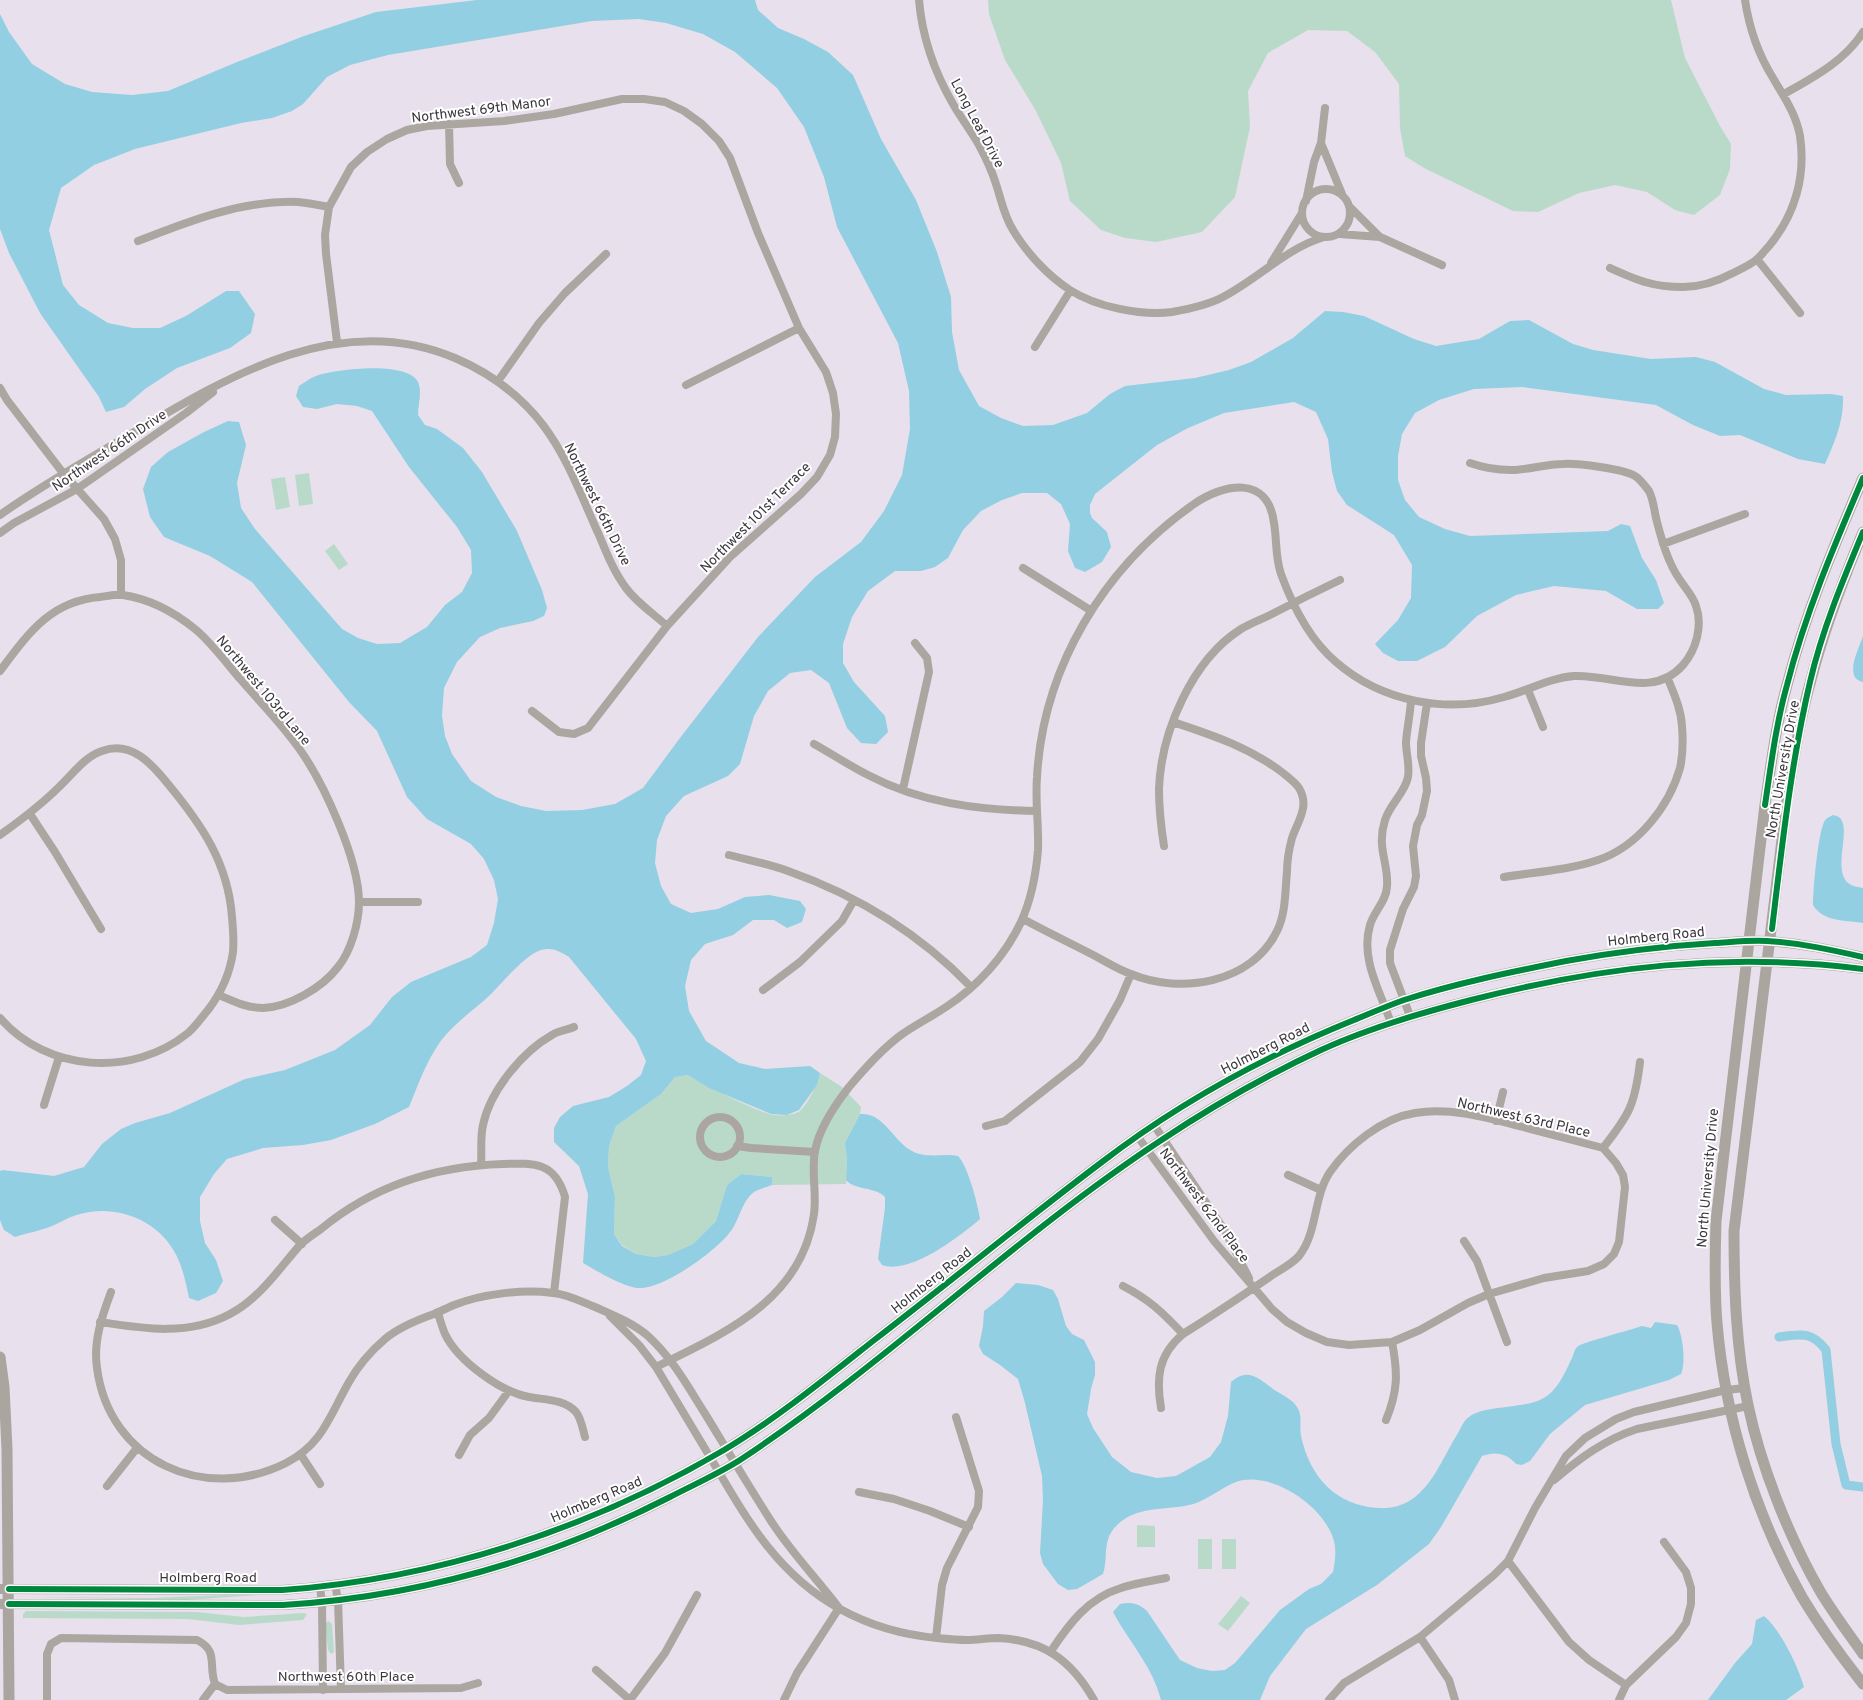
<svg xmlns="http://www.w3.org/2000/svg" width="1863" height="1700" viewBox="0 0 1863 1700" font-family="Overpass,sans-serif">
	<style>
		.green { fill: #b9dac9 }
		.water { fill: #92cfe2 }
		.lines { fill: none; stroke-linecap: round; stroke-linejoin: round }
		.canal { stroke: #92cfe2; stroke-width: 9 }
		.minor { stroke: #aba6a0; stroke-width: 8 }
		.tertiary { stroke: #aba6a0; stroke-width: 10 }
		.secondary { stroke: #aba5a0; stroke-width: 11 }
		.cycleway-casing { stroke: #fff; stroke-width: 9 }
		.cycleway { stroke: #00873e; stroke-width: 6 }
		.labels { text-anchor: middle; stroke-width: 4; stroke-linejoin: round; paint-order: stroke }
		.street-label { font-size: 14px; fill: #3c373e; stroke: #fff }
	</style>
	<rect width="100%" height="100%" fill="#e8e0ec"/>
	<!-- green -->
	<path class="green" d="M988 0H1671L1685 58 1720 126 1731 144 1730 169 1720 195 1694 215 1675 210 1647 192 1615 185 1579 193 1538 212 1513 211 1424 168 1405 156 1400 128 1399 84 1375 52 1347 31 1308 30 1268 53 1248 91 1250 127 1235 197 1202 232 1156 242 1125 238 1101 230 1070 201 1061 163 1036 111 1005 60 989 14Z
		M309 473 313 504 299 506 295 475Z
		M285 477 290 507 276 510 271 479Z
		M334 544 348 564 339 570 325 551Z
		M820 1073 842 1087 861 1107 860 1114 845 1143 847 1160 846 1184 772 1185 771 1177 741 1174 727 1185 716 1221 693 1244 668 1255 654 1257 636 1254 622 1245 614 1234 615 1197 608 1167 609 1146 616 1126 661 1094 675 1077 688 1075C712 1089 743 1105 769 1114 777 1116 793 1116 800 1111 808 1104 818 1083 820 1073Z
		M1137 1525 1155 1526V1547H1137Z
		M1198 1539H1212V1569H1198Z
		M1222 1539H1236V1569H1222Z
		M302 1592 186 1600 29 1597 148 1598Z
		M1241 1596 1250 1603 1228 1631 1218 1624Z
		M26 1611 197 1612 244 1617 303 1613 307 1614 303 1620 239 1625 188 1619 23 1618V1614Z
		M329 1621 332 1624 334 1652 331 1654 328 1650 325 1623Z"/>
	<!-- water -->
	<path class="water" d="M477 0H755L758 10 778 28 804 39 828 52 853 75 881 139 916 200 937 252 951 297 952 332 959 370 979 406 1001 418 1023 426 1053 425 1087 413 1110 394 1125 386 1195 378 1229 370 1251 362 1293 338 1325 311 1343 312 1364 316 1414 339 1436 346 1479 339 1510 321 1529 320 1573 344 1593 350 1651 359 1696 357 1715 362 1764 389 1786 395 1831 394 1843 396C1844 421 1835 441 1825 464L1798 459 1740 435 1720 436 1693 425 1656 405 1522 387 1474 389 1439 400 1415 413 1402 434 1398 456V480L1405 500 1419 517 1445 529 1470 536 1608 531 1621 524 1630 526 1642 558 1656 580 1664 603 1658 609H1637L1606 591 1554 586 1516 595 1477 616 1445 647 1417 661H1398L1383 653 1375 644 1398 620 1411 598 1412 565 1394 535 1347 505 1337 491 1332 472 1328 439 1316 412 1294 402 1224 413 1188 428 1157 445 1095 494 1090 505V513L1092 518 1107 532 1111 547 1102 562 1085 572 1075 568 1068 551 1070 524 1061 504 1047 493H1022L1002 500 981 511 963 530 948 558 935 567 921 571H895L868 591 852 617 843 644V663L854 682 885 716 888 732 876 744 861 743 847 728 829 683 811 670 790 673 768 691 754 716 740 764 728 776 684 796 666 816 657 840 655 863 661 886 671 904 691 913 718 909 745 897 769 895 800 901 806 909 802 922 787 928 774 920H753L733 935 705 944 691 960 685 986 689 1011 706 1041 739 1063 765 1069 810 1066 820 1073 817 1085 799 1110 787 1115 771 1114 709 1088 688 1075 675 1077 661 1094 616 1126 609 1146 608 1167 615 1197 614 1234 622 1246 636 1254 654 1257 668 1255 693 1244 716 1221 727 1185 741 1174 772 1177V1185C767 1187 759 1189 754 1192 743 1200 740 1216 733 1228 720 1249 664 1289 639 1288 625 1288 595 1270 583 1263L588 1194 579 1166 554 1142V1128L560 1117 573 1106 609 1097 627 1086 641 1075 646 1061 636 1039 569 957C559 951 552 947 541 950 527 953 501 984 490 995 473 1011 454 1023 440 1042 426 1062 418 1085 409 1107L375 1124 331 1140 303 1145 263 1148 227 1159 214 1174 200 1197V1221L205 1243 216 1260 223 1281 216 1293 198 1301 189 1298C186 1283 182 1264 174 1251 156 1219 115 1204 80 1214 71 1216 61 1222 52 1226 40 1231 27 1233 15 1237L4 1230 0 1220V1171L3 1170 54 1176 84 1167 102 1144 121 1129 135 1123 170 1113 245 1079 285 1070 335 1050 370 1025 392 997 411 982 471 957 487 945 494 923 498 899 494 880 484 859 471 844 427 819 407 797 377 731 349 702 252 582 210 556 164 537 150 517 143 489 151 467 168 452 204 432 228 421 239 422 246 445 237 483 241 508 255 529 342 629 358 638 377 644 400 643 427 627 445 605 462 592 472 573 471 550 457 527 409 467 372 411 357 406 337 404 317 409 303 407 296 396 299 386C304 383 310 378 316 376 335 369 399 362 415 378 424 387 418 403 418 415L425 425 437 429 463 448 482 472 517 531 542 590 547 608 544 616 533 621 500 628 480 637 457 662 444 688 442 716 445 736 452 754 471 781 496 797 521 806 546 811 582 810 615 804 643 788 680 738 758 637 815 577 861 542 884 511 902 475 910 429 909 391 898 343 837 227 824 177 804 127 777 88 735 52 703 34 666 23 639 19 592 21 388 55 350 65 327 77 303 104 292 111 272 118 241 123 135 149 94 165 61 188 49 230 63 285 79 305 108 323 133 328H160L186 316 226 291H239L255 314 251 333 230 348 177 368 145 389 124 407 106 412 99 397 40 313 9 253 0 229V14L9 32 32 64 65 84 92 92 132 95 168 91 237 62 304 36 376 12Z
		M1863 636V682C1843 678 1859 648 1863 636Z
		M1833 815C1859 818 1827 872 1851 885 1855 887 1860 887 1863 888V923C1845 920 1823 922 1813 905 1813 889 1818 835 1824 822 1826 818 1829 817 1833 815Z
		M860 1114C884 1112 893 1141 912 1151 926 1159 943 1153 958 1156 968 1166 978 1205 980 1219 959 1237 910 1275 882 1265L878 1259 885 1208V1197C874 1186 856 1191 846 1180L847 1160 845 1143Z
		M1016 1283 1038 1285 1053 1290 1058 1299 1066 1326 1072 1334 1084 1340 1095 1362V1375L1091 1389 1087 1414 1093 1428 1112 1457 1131 1472 1157 1478 1176 1476 1210 1457 1221 1442 1228 1416 1231 1382C1249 1366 1260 1380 1276 1391 1283 1395 1293 1400 1297 1407 1303 1415 1299 1427 1301 1436 1310 1477 1335 1505 1378 1508 1425 1511 1438 1465 1458 1433 1461 1428 1464 1420 1469 1417 1484 1405 1522 1409 1542 1399 1557 1391 1564 1375 1571 1360 1573 1357 1574 1350 1577 1347 1582 1342 1632 1330 1642 1326L1651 1328 1655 1322 1677 1325C1683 1335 1686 1363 1681 1374L1669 1380 1585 1405 1550 1434 1530 1461 1522 1465 1516 1464C1507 1453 1495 1451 1482 1456L1441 1527 1429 1544 1377 1585 1306 1629 1270 1676 1260 1700H1161C1153 1667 1129 1642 1113 1612L1120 1604C1131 1602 1138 1603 1147 1611L1180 1660 1197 1668 1212 1671 1225 1670 1235 1663 1280 1610 1309 1589 1321 1584 1333 1572C1335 1562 1337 1548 1333 1538 1323 1507 1277 1475 1244 1480 1227 1482 1207 1502 1189 1505 1162 1511 1131 1505 1112 1531 1103 1544 1108 1560 1103 1574L1077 1589 1068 1590 1058 1584 1043 1564 1040 1553 1043 1500 1042 1476 1025 1403 1018 1379 1000 1365 983 1354 979 1346 983 1326 984 1311 1002 1297Z
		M1764 1616C1780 1629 1798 1666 1804 1687L1786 1700H1708L1735 1663 1752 1644 1756 1620Z"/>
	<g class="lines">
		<!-- canal -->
		<path class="canal" d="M1779 1337C1801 1334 1812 1331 1826 1350L1836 1444 1846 1485 1863 1487"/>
		<!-- minor -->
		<path class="minor" d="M919 0C922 36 935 73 953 104 961 118 971 131 979 145 986 158 992 171 996 184 1001 199 1004 216 1013 230 1026 252 1048 276 1070 290 1096 307 1142 316 1172 312 1189 309 1208 305 1223 297 1258 279 1285 249 1324 237
			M1784 94C1812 78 1845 61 1863 32
			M449 124 450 164 459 183
			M1321 143 1342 194
			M1302 213a24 24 0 1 1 48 0a24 24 0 1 1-48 0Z
			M1306 201 1314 162 1321 143 1325 108
			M329 207 325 235 326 254 337 342
			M1350 207 1380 237
			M1339 234 1380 237 1442 265
			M138 241C189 221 242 200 298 202 309 203 319 205 329 207L351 167 367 152 387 139 407 130 427 126 504 121 554 114 622 99H644L665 102 684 111 702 124 719 141 730 158 758 233 799 328 826 372 833 393 836 414 835 437 830 455 817 477 801 494 730 557 667 626 588 728 574 734 559 732 532 711
			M1757 259 1800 313
			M1271 263 1302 213
			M1610 268C1637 280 1652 287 1683 287 1701 287 1718 281 1733 273 1741 269 1750 265 1756 260 1761 256 1765 250 1769 246 1795 215 1806 176 1800 136 1796 114 1784 97 1773 78 1758 54 1749 27 1745 0
			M1035 347 1070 291
			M498 381 539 323 565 293 606 254
			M686 385 799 328
			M0 388 7 400 63 473 104 519 115 539 121 560V595
			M0 515C42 485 87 460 131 434 229 376 339 309 455 358 490 373 520 395 543 425 568 458 582 498 599 535 607 554 614 572 626 588 637 603 654 614 667 626
			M0 533 14 523 77 489 186 413 213 392
			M1663 544 1745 514
			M1023 568 1090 610
			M0 671C28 634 50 601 100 597 108 596 116 594 123 595 150 599 174 612 195 629 210 641 228 665 241 680 260 702 281 723 298 747 323 781 359 860 359 902 359 923 351 951 338 967 322 988 289 1007 263 1008 247 1008 233 1001 219 995
			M1528 690 1543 727
			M814 744C832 754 850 766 868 775 921 803 978 810 1037 811
			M903 789 929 672 927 658 915 643
			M30 814 55 852 101 929
			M0 835C21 820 41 805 59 787 72 775 84 757 102 751 131 740 152 764 168 784 202 825 228 863 232 917 233 928 234 941 233 952 230 973 221 993 208 1010 202 1017 195 1027 188 1033 132 1078 47 1072 0 1018
			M1164 846C1161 827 1159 808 1159 789 1161 732 1192 660 1241 629 1251 623 1262 619 1272 614 1295 602 1317 591 1340 580
			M729 855C748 860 769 864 788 871 859 896 919 933 971 987
			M1504 877C1535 872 1569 870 1598 860 1637 847 1669 807 1680 768 1683 755 1683 739 1682 726 1681 709 1674 694 1668 679
			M359 902H418
			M1023 919C1047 932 1072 944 1097 957 1108 963 1119 970 1131 974 1181 995 1252 983 1277 931 1286 913 1285 891 1287 872 1287 860 1289 849 1292 838 1298 821 1310 806 1299 788 1295 782 1288 777 1283 773 1249 747 1212 735 1173 722
			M763 990 800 962 842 921 854 900
			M1410 1016 1390 963V950L1403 909 1414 887 1416 876 1413 846 1417 825 1422 815 1427 791 1426 778 1421 756V743L1427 703
			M1391 1023C1380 991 1360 959 1370 925 1374 911 1386 902 1387 887 1389 862 1376 849 1385 820 1390 804 1405 793 1408 777 1410 765 1406 754 1406 742 1407 729 1410 715 1411 701
			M44 1105 59 1057
			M700 1137a20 20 0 1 1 40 0a20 20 0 1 1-40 0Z
			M1496 1121 1503 1092
			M1154 1125 1225 1231 1249 1278
			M986 1126 1005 1121 1080 1062 1098 1039 1120 1000 1131 974
			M1138 1137 1214 1241 1272 1309 1287 1322 1306 1333 1327 1342 1349 1345 1392 1342 1420 1330 1468 1303 1489 1294 1544 1278 1588 1271 1604 1264 1614 1254 1619 1242 1625 1187 1623 1175 1616 1163 1603 1148
			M737 1146 751 1148 815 1152
			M1603 1148C1629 1115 1635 1105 1640 1062
			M481 1164C482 1152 480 1138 483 1125 490 1091 522 1052 552 1035 558 1031 567 1030 574 1027
			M1288 1175 1321 1190
			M275 1220 302 1244
			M1464 1241 1477 1261 1507 1342
			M1123 1286C1150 1300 1162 1312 1183 1334
			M111 1292C102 1316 93 1342 97 1368 109 1461 204 1504 286 1463 323 1444 330 1415 349 1382 358 1366 371 1351 385 1339 399 1327 417 1320 434 1314 441 1311 447 1308 454 1305 482 1294 522 1289 553 1293 567 1294 582 1302 595 1307 613 1315 633 1323 648 1336 672 1358 687 1385 704 1412 726 1448 748 1485 771 1521 791 1552 817 1579 839 1608
			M438 1313C440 1320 442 1327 445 1334 458 1361 501 1392 529 1397 545 1400 564 1399 576 1412 581 1418 583 1430 585 1437
			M610 1316 639 1345 656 1367C675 1399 694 1430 713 1462 747 1520 778 1575 840 1609 869 1625 904 1635 937 1638 947 1639 958 1640 967 1640 977 1640 988 1638 998 1638 1044 1640 1072 1661 1094 1700
			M100 1322C145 1329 189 1336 230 1314 259 1299 279 1269 300 1245 306 1239 314 1234 321 1229 373 1186 436 1166 503 1164 535 1163 555 1162 565 1197L554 1293
			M656 1367C725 1333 802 1300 814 1214 817 1193 811 1171 815 1151 819 1128 835 1105 849 1087 865 1068 882 1049 901 1035 915 1025 931 1017 946 1007 978 986 1005 956 1021 922 1031 900 1036 874 1038 850 1039 826 1035 801 1037 777 1043 667 1104 567 1194 504 1223 484 1268 474 1274 523 1277 540 1275 557 1281 574 1293 607 1310 640 1336 662 1382 702 1447 714 1504 697 1527 691 1549 678 1574 676 1612 674 1653 699 1683 665 1696 650 1703 626 1696 606 1693 596 1686 589 1680 580 1668 563 1662 541 1657 522 1654 511 1654 501 1649 491 1646 487 1640 479 1635 476 1624 469 1577 463 1563 464 1545 464 1529 470 1511 470 1496 470 1484 468 1470 463
			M1161 1408C1156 1378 1158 1355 1183 1334 1213 1315 1242 1296 1271 1276 1280 1270 1292 1264 1299 1256 1318 1232 1313 1197 1330 1172 1348 1146 1382 1118 1415 1113 1451 1107 1488 1118 1523 1127 1549 1134 1576 1141 1603 1148
			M1386 1420C1398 1391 1398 1373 1392 1342
			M301 1455 320 1484
			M459 1455 470 1435 489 1418 508 1392
			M1554 1480C1580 1458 1604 1440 1637 1429L1748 1406
			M107 1486 137 1448
			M859 1492 894 1499 930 1511 969 1527
			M1508 1561 1569 1642 1589 1660 1626 1685
			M335 1584 338 1600 341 1689
			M320 1587 322 1603 323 1690
			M1420 1637 1449 1680 1455 1700
			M936 1638 942 1585 947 1568 978 1507 979 1491 956 1417
			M1051 1651C1069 1624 1088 1598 1121 1588 1135 1583 1151 1581 1166 1578
			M596 1670 630 1700
			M47 1700V1654L51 1644 61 1638 197 1640C219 1651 208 1665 215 1684L227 1690 461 1688 478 1683
			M203 1700 215 1684
			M630 1700 665 1653 697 1595
			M784 1700 797 1673 839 1608
			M1329 1700 1344 1683 1420 1637 1494 1575 1508 1561 1535 1508 1566 1456 1585 1438 1616 1419 1634 1412 1726 1390 1745 1388
			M1619 1700 1626 1685 1676 1637 1686 1623 1691 1604V1588L1686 1572 1664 1542"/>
		<!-- tertiary -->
		<path class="tertiary" d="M0 1589 282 1590C437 1579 590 1529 724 1450 776 1419 825 1379 873 1341 950 1282 1025 1220 1102 1162 1179 1103 1265 1056 1354 1020 1371 1013 1387 1006 1404 1000 1457 983 1511 972 1566 961 1616 952 1664 946 1715 943 1732 942 1750 940 1767 941 1800 943 1832 950 1863 957
			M0 1604 283 1605C418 1597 549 1559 670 1497 693 1485 718 1474 740 1460 887 1363 1013 1238 1160 1141 1211 1107 1265 1076 1321 1050 1369 1028 1420 1013 1471 1000 1603 966 1727 952 1863 969"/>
		<!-- secondary -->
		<path class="secondary" d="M1863 478C1834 546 1805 614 1787 685 1776 724 1771 765 1765 805L1716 1221C1715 1255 1714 1289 1717 1323 1725 1418 1755 1514 1802 1597 1820 1627 1841 1656 1863 1684
			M1863 532C1843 580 1824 629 1811 680 1799 721 1793 765 1786 807L1734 1231C1734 1289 1736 1348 1748 1405 1761 1467 1789 1537 1820 1591 1833 1613 1849 1634 1863 1654
			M0 1357 4 1387 7 1449 9 1700"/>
		<!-- cycleway casing -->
		<g class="cycleway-casing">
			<path id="cycleway" d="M1765 805C1771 765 1776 724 1787 685 1805 614 1834 546 1863 478
				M1772 929C1782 846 1791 763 1810 682 1822 630 1843 580 1863 532
				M9 1589 282 1590C437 1579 590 1529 724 1450 776 1419 825 1379 873 1341 950 1282 1025 1220 1102 1162 1179 1103 1265 1056 1354 1020 1371 1013 1387 1006 1404 1000 1457 983 1511 972 1566 961 1616 952 1664 946 1715 943 1732 942 1750 940 1767 941 1800 943 1832 950 1863 957
				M9 1604 283 1605C418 1597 549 1559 670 1497 693 1485 718 1474 740 1460 887 1363 1013 1238 1160 1141 1211 1107 1265 1076 1321 1050 1369 1028 1420 1013 1471 1000 1603 966 1727 952 1863 969"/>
		</g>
		<!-- cycleway -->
		<use href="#cycleway" class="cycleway"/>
	</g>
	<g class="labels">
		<!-- street labels -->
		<g class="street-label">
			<text transform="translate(481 109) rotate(-7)" y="5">Northwest 69th Manor</text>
			<text transform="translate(978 123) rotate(62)" y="5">Long Leaf Drive</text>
			<text transform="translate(109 450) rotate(-34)" y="5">Northwest 66th Drive</text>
			<text transform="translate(598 504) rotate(64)" y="5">Northwest 66th Drive</text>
			<text transform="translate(755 517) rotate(-45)" y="5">Northwest 101st Terrace</text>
			<text transform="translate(264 690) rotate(50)" y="5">Northwest 103rd Lane</text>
			<text transform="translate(1782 769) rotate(-80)" y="5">North University Drive</text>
			<text transform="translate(1656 936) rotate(-6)" y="5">Holmberg Road</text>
			<text transform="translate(1265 1048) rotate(-27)" y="5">Holmberg Road</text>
			<text transform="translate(1524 1117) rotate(13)" y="5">Northwest 63rd Place</text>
			<text transform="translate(1707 1178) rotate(-85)" y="5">North University Drive</text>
			<text transform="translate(1205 1205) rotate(53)" y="5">Northwest 62nd Place</text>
			<text transform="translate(931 1280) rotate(-38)" y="5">Holmberg Road</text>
			<text transform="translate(596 1499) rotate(-23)" y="5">Holmberg Road</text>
			<text x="208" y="1582">Holmberg Road</text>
			<text x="346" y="1681">Northwest 60th Place</text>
		</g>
	</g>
</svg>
